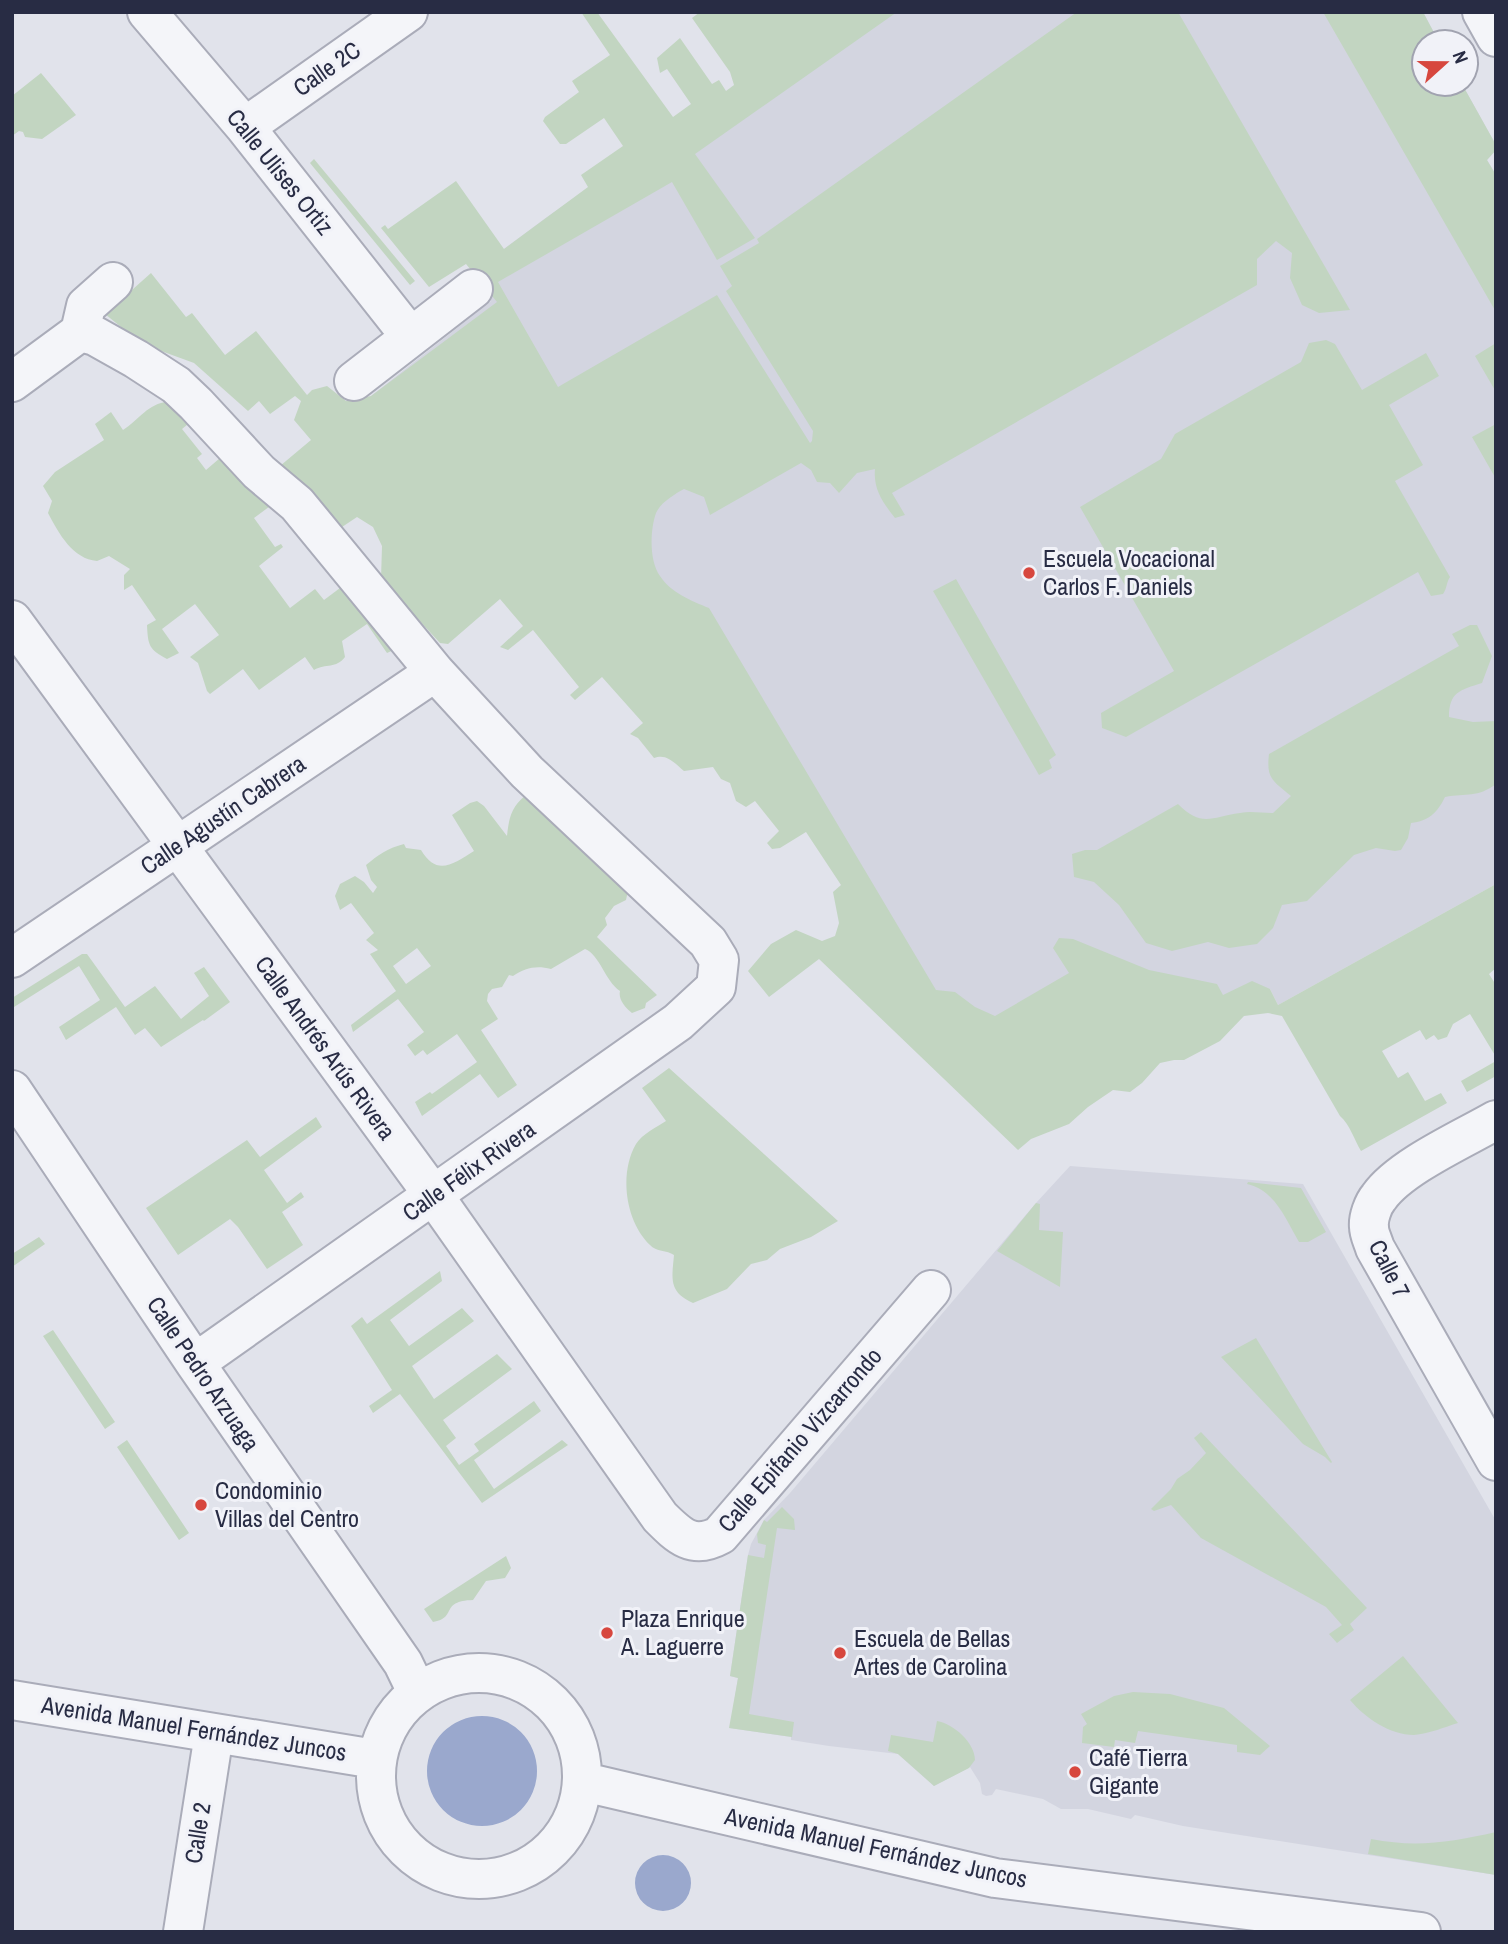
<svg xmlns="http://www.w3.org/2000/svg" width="1508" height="1944" viewBox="0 0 1508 1944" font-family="'Archivo Narrow',sans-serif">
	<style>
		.built { fill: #d3d5e0 }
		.green { fill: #c2d5c1; fill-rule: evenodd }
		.water { fill: #9aa8cd }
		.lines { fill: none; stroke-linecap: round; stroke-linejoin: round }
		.minor-casing { stroke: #aaacb9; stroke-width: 42 }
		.tertiary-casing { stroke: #aaacb9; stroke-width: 42 }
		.minor { stroke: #f4f5f9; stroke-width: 38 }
		.tertiary { stroke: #f4f5f9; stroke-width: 38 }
		.poi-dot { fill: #d7473e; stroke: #f1f2f8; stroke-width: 2.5 }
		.labels { text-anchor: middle; stroke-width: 6; stroke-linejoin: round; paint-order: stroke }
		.street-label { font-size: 24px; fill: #282c44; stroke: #f1f2f8 }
		.poi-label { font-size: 24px; fill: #282c44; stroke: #f1f2f8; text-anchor: start }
	</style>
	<rect width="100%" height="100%" fill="#e1e3eb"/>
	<!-- built -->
	<path class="built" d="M840 12H1423L1439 42H1424V84H1462L1496 145V150L1487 160 1496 175V884L1278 1005 1270 989 1019 1100 753 749 371 396 491 301 473 272 547 217Z
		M1070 1166 1303 1184 1496 1521V1875L1183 1826 1135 1815 1131 1819 1088 1809H1061L1043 1799 996 1789 992 1795 986 1796 982 1794 980 1783 970 1767 934 1786 898 1754 829 1746 791 1740V1737L730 1728 738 1678 730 1676 748 1555 751 1544 764 1520 790 1493 1036 1203Z"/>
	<!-- green -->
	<path class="green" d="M581 12H597L673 117 691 104 667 69 660 73 657 58 680 38 712 84 719 80 726 91 734 85 730 72 692 18 700 12H897L695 154 755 238 717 260 672 182 498 282 558 387 717 295 810 443 812 441 813 431 726 291 732 286 720 266 759 243 757 239 1077 12H1178L1350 310 1319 313 1302 305 1290 278 1292 253 1276 241 1257 259V285L892 493 905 515 895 518C883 503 873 489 875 469L857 473 839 493 830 483 817 482 811 470 801 463 710 515 704 497 684 489C675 494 661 502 656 513 650 530 649 561 660 576 671 593 692 601 709 608L936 990 955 992 975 1007 995 1016 1069 973 1053 948 1059 938 1073 939 1149 970 1217 984 1223 995 1252 981 1270 989 1278 1005 1496 884V968L1489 974 1496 985V1057L1470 1014 1453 1024 1447 1037 1438 1040 1434 1035 1426 1040 1420 1030 1382 1051 1398 1078 1408 1072 1425 1101 1441 1093 1447 1103 1361 1151C1354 1139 1350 1125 1340 1116L1282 1016 1268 1013 1244 1016 1220 1041 1184 1060H1174L1160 1063 1142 1083 1130 1092 1113 1090 1088 1107 1069 1124 1031 1139 1018 1150 819 959 769 997 748 971 771 944 796 930 822 941 835 936 839 923 833 892 841 885 806 832 780 848 772 849 767 843 779 831 755 801 746 807 736 801 730 783 721 779 713 767 684 771C674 763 667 753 654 758L638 738 630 734 643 723 602 677 575 700 570 695 579 687 533 630 508 650 500 647 523 626 500 599 448 644 440 643 381 579 382 546 373 527 357 517 339 529 280 466 311 440 294 420 301 401 295 396 270 414 259 401 248 411 194 363 142 344 105 314 151 273 186 317 192 313 225 355 256 331 307 395 312 390 327 386 346 401 371 396 497 302 466 264 429 287 381 228 385 225 388 229 456 181 504 249 588 187 581 175 623 146 604 118 566 144H560L543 121 545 117 579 92 572 81 610 55Z
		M1323 12H1423L1439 42H1424V84H1462L1496 145V150L1487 160 1496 175V312Z
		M41 73 76 115 42 139 25 137 23 132 19 131 12 136V96Z
		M314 159 415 281 410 285 310 163Z
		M1326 340 1335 344 1362 390 1426 353 1439 376 1389 405 1423 465 1395 481 1450 577C1446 583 1447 589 1443 594L1431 596 1418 572 1126 737 1102 728 1101 713 1174 671 1080 507 1161 459 1175 434 1301 362 1309 343Z
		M1496 343V392L1475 356Z
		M168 402 193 420 182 429 202 454 197 458 206 470 220 458 281 498 254 518 275 547 281 544 283 547 259 566 290 608 315 589 324 600 348 582 400 647 387 653 367 624 342 641 345 657C336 669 326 663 314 670L305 657 259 690 243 669 210 694 207 691 198 663 190 657 219 635 195 604 162 629 179 653 167 659C149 649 148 646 147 625L156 620 132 585 124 590V575L130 569 109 556 97 561C73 559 59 534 48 513L52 501 43 486 55 472 104 440 95 424 111 412 123 430C139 420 148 403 168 402Z
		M1496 424V479L1472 437Z
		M956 579 1056 755 1049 760 1052 768 1039 775 933 591Z
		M1470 625H1477L1492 656 1482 683C1460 690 1449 692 1449 717L1473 722 1496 721V784C1477 798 1467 793 1445 797 1437 813 1429 821 1411 823L1408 838 1401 850 1395 851 1376 848 1354 855 1307 901 1282 905 1273 928 1257 944 1229 948 1208 942 1172 951 1146 943 1119 905 1094 882 1074 877 1072 854 1085 850H1097L1178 804C1202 828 1211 817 1240 813 1250 811 1262 813 1273 813L1291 796C1273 781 1266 779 1269 754L1459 646 1452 634Z
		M526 795 629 886 626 900 614 906 605 918 607 925 597 937 657 995 646 1003 645 1008 632 1013C625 1008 618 999 620 991 605 981 600 955 585 949L551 969C536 965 525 968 513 976L509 975 502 987 492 989 488 994 487 1001 498 1019 481 1030 517 1085 498 1098 480 1074 422 1116 415 1102 430 1092 432 1094 477 1062 457 1034 427 1055 423 1050 415 1056 407 1045 424 1032 398 999 353 1032 351 1025 396 991 370 954 378 950 366 940 374 933 351 903 340 910 335 896 340 884 355 876 364 882 373 893 377 887 371 880 366 865C378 855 388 848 404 844L406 848 421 850C437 877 453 864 474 851L452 815 470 803 477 801 484 806 507 836C509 818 511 807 526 795ZM417 948 431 966 406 984 393 966Z
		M82 954H87L125 1007 155 986 181 1019 209 996 194 973 204 967 230 1002 204 1021 203 1020 161 1047 145 1028 135 1035 116 1007 66 1040 59 1027 100 1000 79 966 14 1007 12 998Z
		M1496 1061V1076L1467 1092 1461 1081Z
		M669 1068 838 1221 811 1237 780 1249 767 1260 751 1264 727 1289 693 1303C668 1292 672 1278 674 1255 667 1250 656 1252 650 1245 625 1221 619 1173 636 1144 642 1134 657 1127 666 1121L642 1088Z
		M316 1117 322 1127 264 1170 287 1203 301 1192 304 1197 282 1212 303 1245 267 1269 238 1227 230 1219 178 1255 146 1208 247 1140 260 1157Z
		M1248 1182 1301 1188 1326 1232 1308 1242H1299C1286 1220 1275 1190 1247 1184Z
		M1036 1203 1040 1204 1039 1230 1063 1232 1060 1287 997 1251Z
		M39 1237 45 1244 12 1267V1254Z
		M440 1271 442 1281 390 1320 409 1346 462 1308 474 1321 412 1366 434 1399 497 1354 512 1369 443 1420 456 1438 446 1446 459 1465 479 1451 474 1444 534 1401 541 1411 474 1460 494 1489 562 1440 568 1445 482 1503 400 1394 373 1413 369 1406 392 1390 351 1326 362 1317 367 1324Z
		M53 1330 115 1422 105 1429 43 1336Z
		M1256 1338 1332 1462 1331 1463 1325 1457 1303 1444 1221 1357Z
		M1201 1432 1367 1608 1350 1624 1354 1630 1337 1643 1329 1634 1342 1625 1326 1607 1201 1538 1171 1505 1154 1511 1151 1509 1171 1489 1177 1479 1190 1470 1206 1453 1194 1438Z
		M127 1440 189 1533 179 1540 117 1447Z
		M782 1507 794 1519 795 1530 777 1528 749 1714 794 1722 792 1737 729 1728 738 1678 730 1676 748 1555 764 1558 766 1545 758 1543 757 1534 764 1520 767 1522Z
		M506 1556 511 1568 505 1578 486 1581 473 1600C439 1601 458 1618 433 1622L424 1609Z
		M1403 1656 1458 1723C1445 1727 1428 1734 1414 1735 1390 1735 1365 1718 1350 1700Z
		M1133 1692 1170 1694 1224 1708 1270 1746 1260 1755 1237 1752V1745L1138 1731 1135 1743 1115 1740 1114 1747 1082 1743 1083 1727 1087 1724 1081 1714 1114 1696Z
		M937 1721C954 1724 975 1743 975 1760L969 1768 934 1786 898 1754 888 1751 891 1735 933 1742Z
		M1496 1832V1875L1368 1854 1371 1839C1417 1848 1451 1842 1496 1832Z"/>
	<!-- water -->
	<path class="water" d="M427 1771a55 55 0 1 1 110 0a55 55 0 1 1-110 0Z
		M635 1883a28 28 0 1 1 56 0a28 28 0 1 1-56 0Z"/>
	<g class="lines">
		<!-- minor casing -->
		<g class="minor-casing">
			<path id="minor" d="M147 12 245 127 410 336
				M245 127 408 12
				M80 332 95 336 136 359 176 385 196 404 259 472 297 504 435 672 527 772 708 942 719 960 716 987 678 1022 195 1363
				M354 381 473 289
				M12 382 80 332 86 306 113 282
				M12 620 434 1196 660 1517C679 1536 693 1550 720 1535L931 1290
				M12 958 435 672
				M12 1090 195 1363 403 1663 417 1692
				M1496 1120C1463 1139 1400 1167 1379 1197 1373 1204 1368 1218 1369 1227 1369 1234 1373 1241 1375 1248L1496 1461
				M183 1932 214 1734"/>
		</g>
		<!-- tertiary casing -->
		<g class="tertiary-casing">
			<path id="tertiary" d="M1482 12 1496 37
				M376 1776a103 103 0 1 1 206 0a103 103 0 1 1-206 0Z
				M12 1700 375 1759
				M584 1782 995 1878 1421 1932"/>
		</g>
		<!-- minor -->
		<use href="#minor" class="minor"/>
		<!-- tertiary -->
		<use href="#tertiary" class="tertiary"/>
	</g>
	<!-- markers -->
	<g class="poi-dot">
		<circle cx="1029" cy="573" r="7"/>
		<circle cx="201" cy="1505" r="7"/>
		<circle cx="607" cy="1633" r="7"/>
		<circle cx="840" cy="1653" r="7"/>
		<circle cx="1075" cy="1772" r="7"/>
	</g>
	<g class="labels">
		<!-- street labels -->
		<g class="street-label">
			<text transform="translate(327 69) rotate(-35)" y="8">Calle 2C</text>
			<text transform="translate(280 172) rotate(51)" y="8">Calle Ulises Ortiz</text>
			<text transform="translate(223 815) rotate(-34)" y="8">Calle Agustín Cabrera</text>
			<text transform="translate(325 1048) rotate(54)" y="8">Calle Andrés Arús Rivera</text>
			<text transform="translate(469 1171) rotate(-35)" y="8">Calle Félix Rivera</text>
			<text transform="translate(1389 1269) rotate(63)" y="8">Calle 7</text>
			<text transform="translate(203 1374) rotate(56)" y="8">Calle Pedro Arzuaga</text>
			<text transform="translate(800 1440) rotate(-49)" y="8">Calle Epifanio Vizcarrondo</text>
			<text transform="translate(194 1729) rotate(9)" y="8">Avenida Manuel Fernández Juncos</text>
			<text transform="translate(198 1833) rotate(-81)" y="8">Calle 2</text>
			<text transform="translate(876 1848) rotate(12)" y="8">Avenida Manuel Fernández Juncos</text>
		</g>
		<!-- poi labels -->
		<g class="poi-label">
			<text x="1043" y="567">Escuela Vocacional<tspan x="1043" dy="28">Carlos F. Daniels</tspan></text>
			<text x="215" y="1499">Condominio<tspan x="215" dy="28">Villas del Centro</tspan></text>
			<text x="621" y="1627">Plaza Enrique<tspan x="621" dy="28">A. Laguerre</tspan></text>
			<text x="854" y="1647">Escuela de Bellas<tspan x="854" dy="28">Artes de Carolina</tspan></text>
			<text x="1089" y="1766">Café Tierra<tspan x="1089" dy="28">Gigante</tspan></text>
		</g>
	</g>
	<!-- border -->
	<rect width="1508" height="1944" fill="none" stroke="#282c44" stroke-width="28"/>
	<!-- north arrow -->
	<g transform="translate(1445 63) rotate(69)"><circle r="33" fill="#f1f2f8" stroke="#a1a3b0" stroke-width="2"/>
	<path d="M0-5L12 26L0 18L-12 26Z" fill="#d7473e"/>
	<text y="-10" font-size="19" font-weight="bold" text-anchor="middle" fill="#282c44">N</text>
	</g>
</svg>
